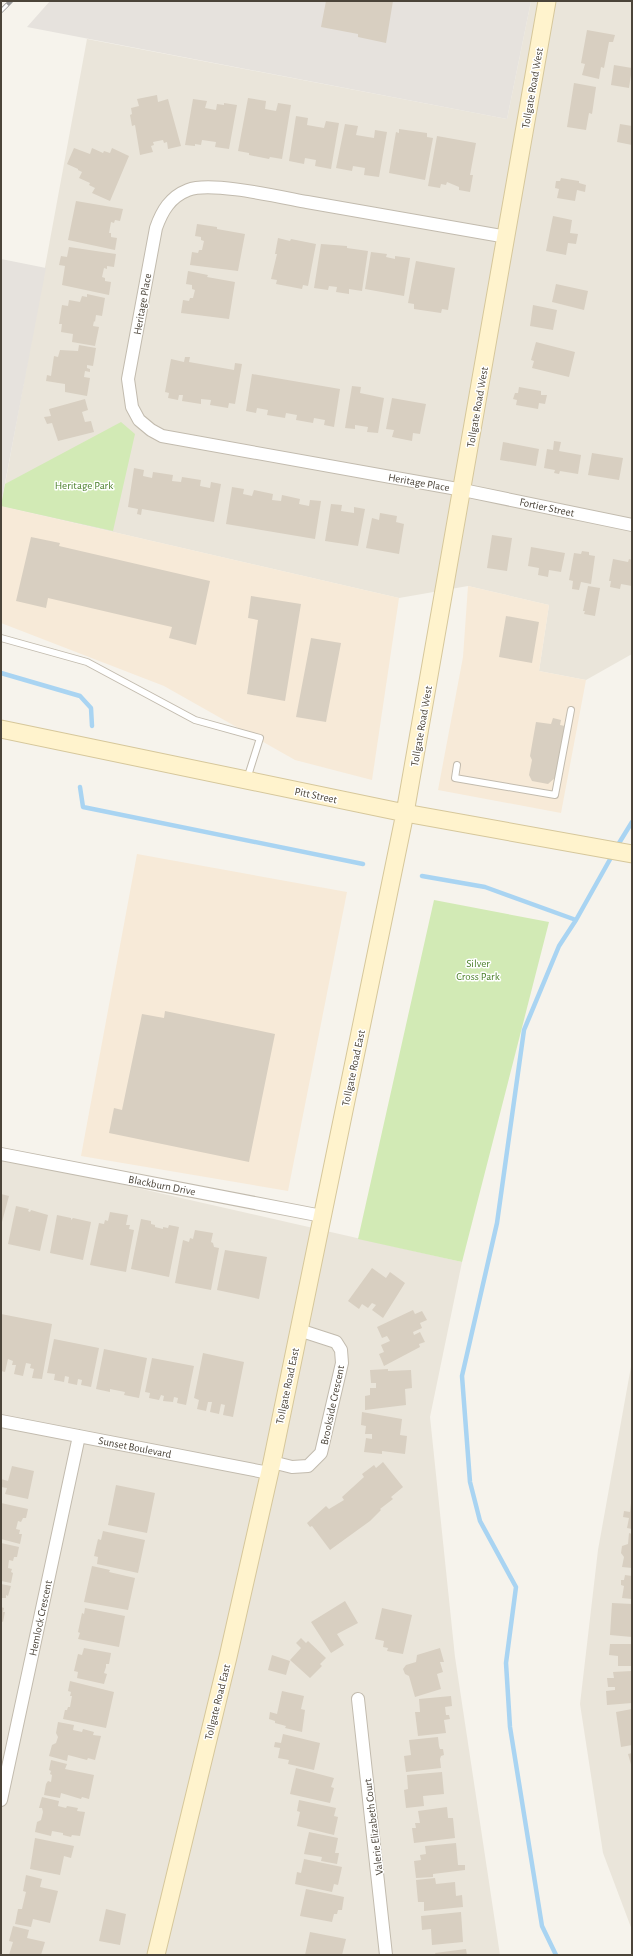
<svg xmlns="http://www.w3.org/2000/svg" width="633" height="1956" viewBox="0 0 633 1956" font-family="'Alegreya Sans',sans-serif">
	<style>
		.residential { fill: #eae5da }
		.commercial { fill: #f7ead8 }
		.industrial { fill: #e6e2dd }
		.green { fill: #d2eab5 }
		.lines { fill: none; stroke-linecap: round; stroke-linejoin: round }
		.stream { stroke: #a9d4f2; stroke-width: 4.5 }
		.building { fill: #d8cfc1 }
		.lane-casing { stroke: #c2bbae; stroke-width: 8 }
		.street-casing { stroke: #c2bbae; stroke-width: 14 }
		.secondary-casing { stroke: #d6c79b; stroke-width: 19 }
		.lane { stroke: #fff; stroke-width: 6 }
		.street { stroke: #fff; stroke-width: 12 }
		.secondary { stroke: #fff3cd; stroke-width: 17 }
		.rail-casing { stroke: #9a9a9a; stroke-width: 4.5 }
		.rail { stroke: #fff; stroke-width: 3; stroke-dasharray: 9; stroke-linecap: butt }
		.labels { text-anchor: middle; stroke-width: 3; stroke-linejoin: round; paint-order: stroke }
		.street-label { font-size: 11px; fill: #4b4439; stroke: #fff }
		.park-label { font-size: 11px; fill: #4a7f2a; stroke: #fff }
	</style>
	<rect width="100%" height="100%" fill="#f6f3ec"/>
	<!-- residential -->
	<path class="residential" d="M531 1H632V654L586 680 539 671 549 605 468 586 399 598 1 506 87 39 507 119Z
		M1 1157 462 1262 430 1417 455 1657 500 1955H1Z
		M632 1361V1930L603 1853 580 1704 598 1550Z"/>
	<!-- commercial -->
	<path class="commercial" d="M1 506 399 598 372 780 295 760 164 686 1 623Z
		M468 586 549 605 539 671 586 680 561 813 438 790 463 657Z
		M137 854 347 892 288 1191 81 1156Z"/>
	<!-- industrial -->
	<path class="industrial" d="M50 1H531L507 119 27 27Z
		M1 259 46 268 1 504Z"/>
	<!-- green -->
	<path class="green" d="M121 422 135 434 113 531 1 506 5 484Z
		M434 900 549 922 462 1262 358 1239Z"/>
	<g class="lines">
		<!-- stream -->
		<path class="stream" d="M1 673 80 696 91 708 92 726
			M80 787 83 807 363 864
			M616 848 632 822
			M422 876 485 887 576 920
			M556 1955 542 1926 510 1727 506 1663 516 1587 480 1521 470 1482 462 1376 497 1223 524 1030 559 946 576 920 613 854"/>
	</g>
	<!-- building -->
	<path class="building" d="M326 1H393L386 43 358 37V34L321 27Z
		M587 30 615 35 613 42H609L604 68 601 67 599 79 582 75 585 64 581 63Z
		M614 65 632 68 629 88 611 85Z
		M574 83 596 87 592 114 589 113 586 130 567 127Z
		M157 95 158 102 168 99 181 146 168 149 167 142 164 143 163 140 153 142 154 145 151 146 153 152 140 155 135 125 132 126 130 115 132 114 131 108 139 106 137 99Z
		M248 98 266 101 265 109 276 111 278 103 291 105 282 159 270 157 269 159 249 155V153L238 151Z
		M193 99 207 101 205 108 216 110 217 104 224 105V103L237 105 229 149 215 147 216 142 202 140 201 145 195 144V146L185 145Z
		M296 116 308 118 307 125 324 128 326 121 339 123 331 169 315 166 316 160 305 158 304 164 289 161Z
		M345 124 358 126 356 135 374 138 375 130 387 132 379 177 364 175 365 168 353 166 352 171 336 168Z
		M620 124 632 126V145L617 142Z
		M399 129 427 133V137L433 138 425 180 389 173 396 132 399 133Z
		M437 136 476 143 470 175H473L470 192 459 190V187L447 182 446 185 441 184 440 188 428 186Z
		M74 148 90 154 92 148 103 153 104 151 110 153 112 148 129 156 110 201 92 193 95 188 89 185 90 183 79 178 82 172 78 170V169L67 164Z
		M561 178 579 181V183L586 185 585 192 577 190 575 201 557 198 559 189 555 188 556 181H560Z
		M76 201 123 209 120 221 115 220 114 223 111 222 109 233H111V237L117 238 115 250 68 240Z
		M553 216 572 220 570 233 578 234 576 244 568 243 566 255 546 251Z
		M197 224 217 227V229L245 234 238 271 190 265 192 252 198 253 199 250H202L204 241 201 240V237L195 236Z
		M278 238 290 241 291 239 316 244 308 286 303 285 302 289 276 284 277 280 271 279 277 254H275Z
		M321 244 347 246V248L368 251 362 291 349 289V294L336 292 337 287 329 286 328 290 314 288Z
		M69 247 116 254 114 267 107 266V269L104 268 102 277 105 278V281L111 282 109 295 62 285 65 266 59 265 61 256 67 257Z
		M371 252 387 254 386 257 395 259V256L410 258 404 296 365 289Z
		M416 261 455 268 448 310 442 309 441 313 414 309V304L408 303Z
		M188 271 208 275 207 277 235 282 229 319 181 313 183 300 189 301 190 298H193L195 290 192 289V285L186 284Z
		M556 284 588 291 584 310 552 302Z
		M87 294 105 298 102 316 96 315 95 322 94 321 93 326 99 327 95 346 72 342 73 334 61 332 62 324H59L62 305 68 306 69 300 80 302 82 296 87 297Z
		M533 305 557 310 553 330 530 326Z
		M536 342 575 352 569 377 532 368 534 361 531 360Z
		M79 345 96 348 93 366 87 365V368L90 369V372L85 371 84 377 90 378 87 396 65 392V384L46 381 47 375 51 376 54 356 58 357 60 350 78 351Z
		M185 357H190L189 362 234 370 235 363 242 364 235 404 229 403 228 408 210 405 211 400 201 399V404L182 401 183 395H179L178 400 168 398 169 393 165 392 171 359 184 362Z
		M252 374 340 389 334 427 324 425 325 420 314 418 313 423 296 420 297 415 286 413 285 418 267 415 268 410 257 408 256 413 246 411Z
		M352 386 361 387 360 393 384 398 378 433 367 432 368 427 355 425V429L345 428Z
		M519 387 541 391V395H547L545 404 539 403 538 409 516 405 517 400 513 399 515 393H518Z
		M392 398 426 404 420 434 413 433 412 441 392 437 394 430 386 429Z
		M85 399 88 410 82 412 85 422 91 421 94 432 58 441 52 423 47 424 44 417 51 416 49 409Z
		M554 441 561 442 559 451 581 455 578 474 560 471 559 474 554 473 555 470 544 468 547 449 553 450Z
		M503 442 539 449 536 466 500 460Z
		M592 453 623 458 619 480 588 475Z
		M134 468 144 470 143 476 152 478 153 472 173 475 172 481 181 482 182 477 201 480 200 486 210 488 211 482 221 484 214 522 142 509 141 515 137 514 138 509 128 507Z
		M232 487 244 489 243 494 252 496 254 490 273 494 272 500 281 501 282 495 300 499 299 504 309 506 310 500 321 501 315 539 226 524Z
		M331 504 342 505 341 511 354 513V507L365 509 358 546 325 541Z
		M380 513 397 516 396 522 404 524 399 554 366 548 372 518 379 520Z
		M492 535 512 538 507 571 487 568Z
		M31 537 60 543 59 546 210 581 196 645 169 638 172 627 48 598 46 608 16 601Z
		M531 547 565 553 561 572 549 570 548 577 538 575 539 568 528 566Z
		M582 551 589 552V555L595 556 591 584 581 582 579 590 572 589 573 581 569 580 574 553 581 554Z
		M613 559 628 562 629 559 632 560V586L621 584 620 589 610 587 611 581H609Z
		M588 586 600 588 595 616 584 614 585 611H583Z
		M251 596 301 604 285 701 247 694 258 620 248 618Z
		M506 616 539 622 532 663 499 657Z
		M311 638 341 643 326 722 296 717Z
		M553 718 561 720 560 725 565 726 556 777 548 784 532 781 529 775 532 760 530 756 536 722 551 724Z
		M165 1011 275 1034 249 1162 109 1133 114 1108 122 1110 142 1014 164 1018Z
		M1 1194 9 1196 2 1222H1Z
		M16 1206 29 1209 28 1211 30 1212 31 1210 48 1215 40 1251 8 1244Z
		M110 1212 128 1215 126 1225H130L129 1229 134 1230 126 1272 90 1265 99 1223 104 1224 105 1220 108 1221Z
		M57 1215 71 1218V1220L73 1218 91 1222 83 1260 50 1253Z
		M141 1219 151 1221V1224L155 1225V1227L163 1229V1227L168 1228 169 1225 179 1227 169 1277 131 1269Z
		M195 1230 213 1233 211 1242 213 1243 214 1247 219 1248 211 1290 175 1283 183 1240 189 1242 190 1238 193 1239Z
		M225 1250 267 1257 259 1299 217 1290Z
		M372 1268 386 1278 390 1272 405 1283 383 1318 372 1310 376 1305 372 1303 368 1308 362 1304 359 1309 348 1301Z
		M413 1310 415 1314 422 1311 427 1320 420 1323 422 1328 413 1332 414 1335 420 1332 425 1342 419 1344 420 1347 384 1366 379 1354 384 1352 381 1345 390 1341 387 1336 382 1338 377 1327Z
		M1 1314 52 1324 42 1379 32 1378 34 1369 30 1368 31 1364 26 1363 23 1376 14 1374 16 1365H12L13 1361 8 1359 5 1372 1 1371Z
		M54 1339 99 1348 91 1387 81 1385 82 1380 78 1379 77 1385 68 1383 69 1377 65 1376 64 1382 54 1380 55 1374 47 1373Z
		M104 1349 147 1358 139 1398 124 1395 125 1392 110 1389V1392L96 1389Z
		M203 1353 244 1362 233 1417 223 1415 225 1405 221 1404 219 1414 210 1412 212 1402H208L206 1411 197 1409 199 1400 194 1398Z
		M152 1358 194 1366 186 1405 177 1403 178 1398 174 1397 173 1402 163 1401 164 1396 161 1395 159 1400 149 1398 150 1393 145 1392Z
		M388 1369V1371L411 1370 412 1388 405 1389 406 1405 365 1410V1396L370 1395V1388H376V1383H371L370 1370Z
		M362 1412 402 1419 400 1435 407 1436 405 1454 382 1451V1454L364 1452 366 1438 372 1439V1434H365L366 1426 361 1425Z
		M383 1462 403 1487 391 1497 393 1499 380 1509 381 1510 370 1521 330 1550 312 1526 310 1527 307 1523 326 1506 329 1509 344 1500 342 1497 364 1477 362 1474 374 1465 376 1468Z
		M12 1466 34 1471 28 1499 5 1494 7 1488 1 1487V1479L8 1481Z
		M116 1485 155 1493 147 1533 108 1525Z
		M1 1503 28 1509 26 1518H23L21 1522 18 1521 16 1529 20 1530 19 1534H22L20 1544 1 1539Z
		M631 1503H632V1529L627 1528 629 1518 623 1517 624 1511 630 1512Z
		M103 1531 145 1540 138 1573 97 1564 98 1557 94 1556 98 1539 101 1540Z
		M629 1533 632 1534V1568L622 1567 624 1557 621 1553 622 1546 628 1544Z
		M1 1543 19 1547 17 1557H14L13 1561 9 1560 8 1568 12 1569 11 1572 13 1573 11 1583 1 1581Z
		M92 1566 110 1570 109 1572 135 1578 128 1610 84 1602Z
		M625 1575 632 1576V1599L622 1598 624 1586 621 1585V1580H624Z
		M1 1584 11 1586 8 1596 6 1595V1598H1Z
		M345 1601 358 1623 337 1634 344 1645 331 1653 311 1622Z
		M612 1603 632 1604V1637L610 1635Z
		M1 1607 4 1608 3 1612H5L3 1622 1 1621Z
		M85 1608 125 1616 119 1647 78 1639 80 1633 78 1632 82 1613 84 1614Z
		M382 1608 412 1615 403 1654 387 1651 388 1648 383 1647 384 1641 375 1639Z
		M301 1638 306 1643 308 1641 326 1658 320 1664 322 1666 310 1678 290 1660 301 1648 296 1643Z
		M610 1644H632V1666H618V1656L609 1655Z
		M84 1648 111 1653 109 1664H106V1667L104 1673 107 1674 104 1684 77 1678 78 1672 74 1671 78 1654 82 1655Z
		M440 1648 444 1662H440L443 1672 437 1674 441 1689 415 1697 409 1676 405 1674 403 1669 406 1665 416 1662 417 1655Z
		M272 1655 290 1661 286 1675 268 1670Z
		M632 1671V1703L607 1705 606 1691 615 1690V1687H608L607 1678H614L613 1672Z
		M70 1681 114 1692 106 1728 63 1719 65 1710H67L68 1707H70L72 1696H70L71 1692 68 1691Z
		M282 1691 304 1696 301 1709 305 1710 302 1732 285 1728 286 1726 275 1723V1721L269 1719 270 1712 277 1714Z
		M451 1696 452 1706 445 1707 446 1715H449L450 1719 444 1720 446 1733 418 1736 415 1712H420L419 1699Z
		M632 1709V1745L621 1747 616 1712Z
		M58 1722 74 1725 73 1730 82 1732 83 1729 94 1732 93 1735 101 1736 95 1760 88 1758 87 1760 68 1755 67 1761 49 1756 52 1745 56 1743 58 1737 56 1733Z
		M283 1734 320 1743 314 1770 288 1764 289 1760 278 1758 280 1748 274 1747 275 1742 281 1743Z
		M438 1737 439 1746 440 1749H443L444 1755 441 1756 440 1759 441 1768 406 1772 404 1756 411 1755 409 1740Z
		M632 1753V1768L628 1754Z
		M51 1760 67 1764 65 1769 94 1775 89 1799 82 1797 81 1799 61 1793 60 1798 44 1795 46 1784 48 1781 51 1782 52 1775 50 1774 51 1771 49 1770Z
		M296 1768 334 1778 331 1787 334 1788 330 1803 290 1794Z
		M442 1772 444 1794 423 1796 424 1806 406 1808 404 1790 408 1789 407 1775Z
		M42 1797 59 1801 58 1806 66 1808 67 1806 78 1808 77 1811 85 1812 80 1836 72 1835 71 1837 63 1835V1833L52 1831 51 1836 35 1832 37 1822 41 1820 43 1812 42 1808H39Z
		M299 1800 336 1808 334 1816 338 1817 334 1835 297 1826 300 1812 297 1811Z
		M447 1807 448 1818H453L455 1838 414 1843 412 1828H416L415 1823H420L418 1811Z
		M309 1832 338 1838 335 1853H339L337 1864 321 1861 322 1857 304 1854Z
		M35 1838 74 1846 71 1858 64 1856 60 1875 30 1869Z
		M456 1843 458 1865H465V1870L433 1874V1877L416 1878 414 1861 421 1860 420 1855 426 1854 425 1846Z
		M304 1859 342 1867 338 1885 334 1884 332 1892 295 1884 297 1872 301 1873Z
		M26 1875 42 1879 40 1887 58 1891 50 1923 33 1919 31 1927 15 1924 18 1909H22L26 1892 23 1891Z
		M435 1878 436 1884 455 1882 456 1896 462 1895 463 1907 424 1911V1902H418L416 1880Z
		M306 1889 344 1897 342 1910H338L337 1914H334L332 1922 300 1916Z
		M106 1909 126 1914 120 1945 99 1941Z
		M461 1912 463 1942 432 1945 431 1929 422 1930 421 1916Z
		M13 1926 29 1930 27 1938 45 1942 41 1955H9L13 1942 9 1941Z
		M310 1932 346 1939 342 1955 334 1954 305 1955Z
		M466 1949 467 1955H436L435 1953Z"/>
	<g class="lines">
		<!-- lane casing -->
		<g class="lane-casing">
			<path id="lane" d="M1 638 87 662 195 720 260 738 247 779
				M457 765 455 778 555 795 571 710"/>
		</g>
		<!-- street casing -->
		<g class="street-casing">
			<path id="street" d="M507 237C440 225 374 214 307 202 280 197 211 181 188 190 170 197 162 211 156 228L128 379 132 407 139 420 151 430 162 436 463 490 632 525
				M1 1154 322 1216
				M1 1421 269 1473
				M272 1462 292 1467 308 1466 321 1453 342 1363 341 1350 336 1342 299 1330
				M358 1699 386 1955
				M1 1800 79 1436"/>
		</g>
		<!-- secondary casing -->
		<g class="secondary-casing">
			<path id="secondary" d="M1 729 405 813 632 854
				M156 1955 228 1657 272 1462 405 813 547 1"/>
		</g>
		<!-- lane -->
		<use href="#lane" class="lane"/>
		<!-- street -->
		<use href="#street" class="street"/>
		<!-- secondary -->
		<use href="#secondary" class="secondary"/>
		<!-- rail casing -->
		<g class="rail-casing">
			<path id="rail" d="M1 11 11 1"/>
		</g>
		<!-- rail -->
		<use href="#rail" class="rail"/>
	</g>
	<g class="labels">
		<!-- street labels -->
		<g class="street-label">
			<text transform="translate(532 88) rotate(-80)" y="4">Tollgate Road West</text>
			<text transform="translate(142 304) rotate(-80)" y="4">Heritage Place</text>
			<text transform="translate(477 407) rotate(-80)" y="4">Tollgate Road West</text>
			<text transform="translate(419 482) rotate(10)" y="4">Heritage Place</text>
			<text transform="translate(547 507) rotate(12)" y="4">Fortier Street</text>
			<text transform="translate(421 726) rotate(-80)" y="4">Tollgate Road West</text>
			<text transform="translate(316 795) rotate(12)" y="4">Pitt Street</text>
			<text transform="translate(353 1068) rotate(-78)" y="4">Tollgate Road East</text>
			<text transform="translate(162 1185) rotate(11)" y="4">Blackburn Drive</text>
			<text transform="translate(287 1386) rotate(-78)" y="4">Tollgate Road East</text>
			<text transform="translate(332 1405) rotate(-78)" y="4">Brookside Crescent</text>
			<text transform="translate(135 1447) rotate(11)" y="4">Sunset Boulevard</text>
			<text transform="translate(40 1618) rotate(-78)" y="4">Hemlock Crescent</text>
			<text transform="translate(217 1702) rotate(-76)" y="4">Tollgate Road East</text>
			<text transform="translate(373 1827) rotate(-97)" y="4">Valerie Elizabeth Court</text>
		</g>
		<!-- park labels -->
		<g class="park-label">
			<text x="84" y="489">Heritage Park</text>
			<text x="478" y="967">Silver<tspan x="478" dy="13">Cross Park</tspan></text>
		</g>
	</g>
	<!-- border -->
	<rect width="633" height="1956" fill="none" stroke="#4b4439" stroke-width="4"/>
</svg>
